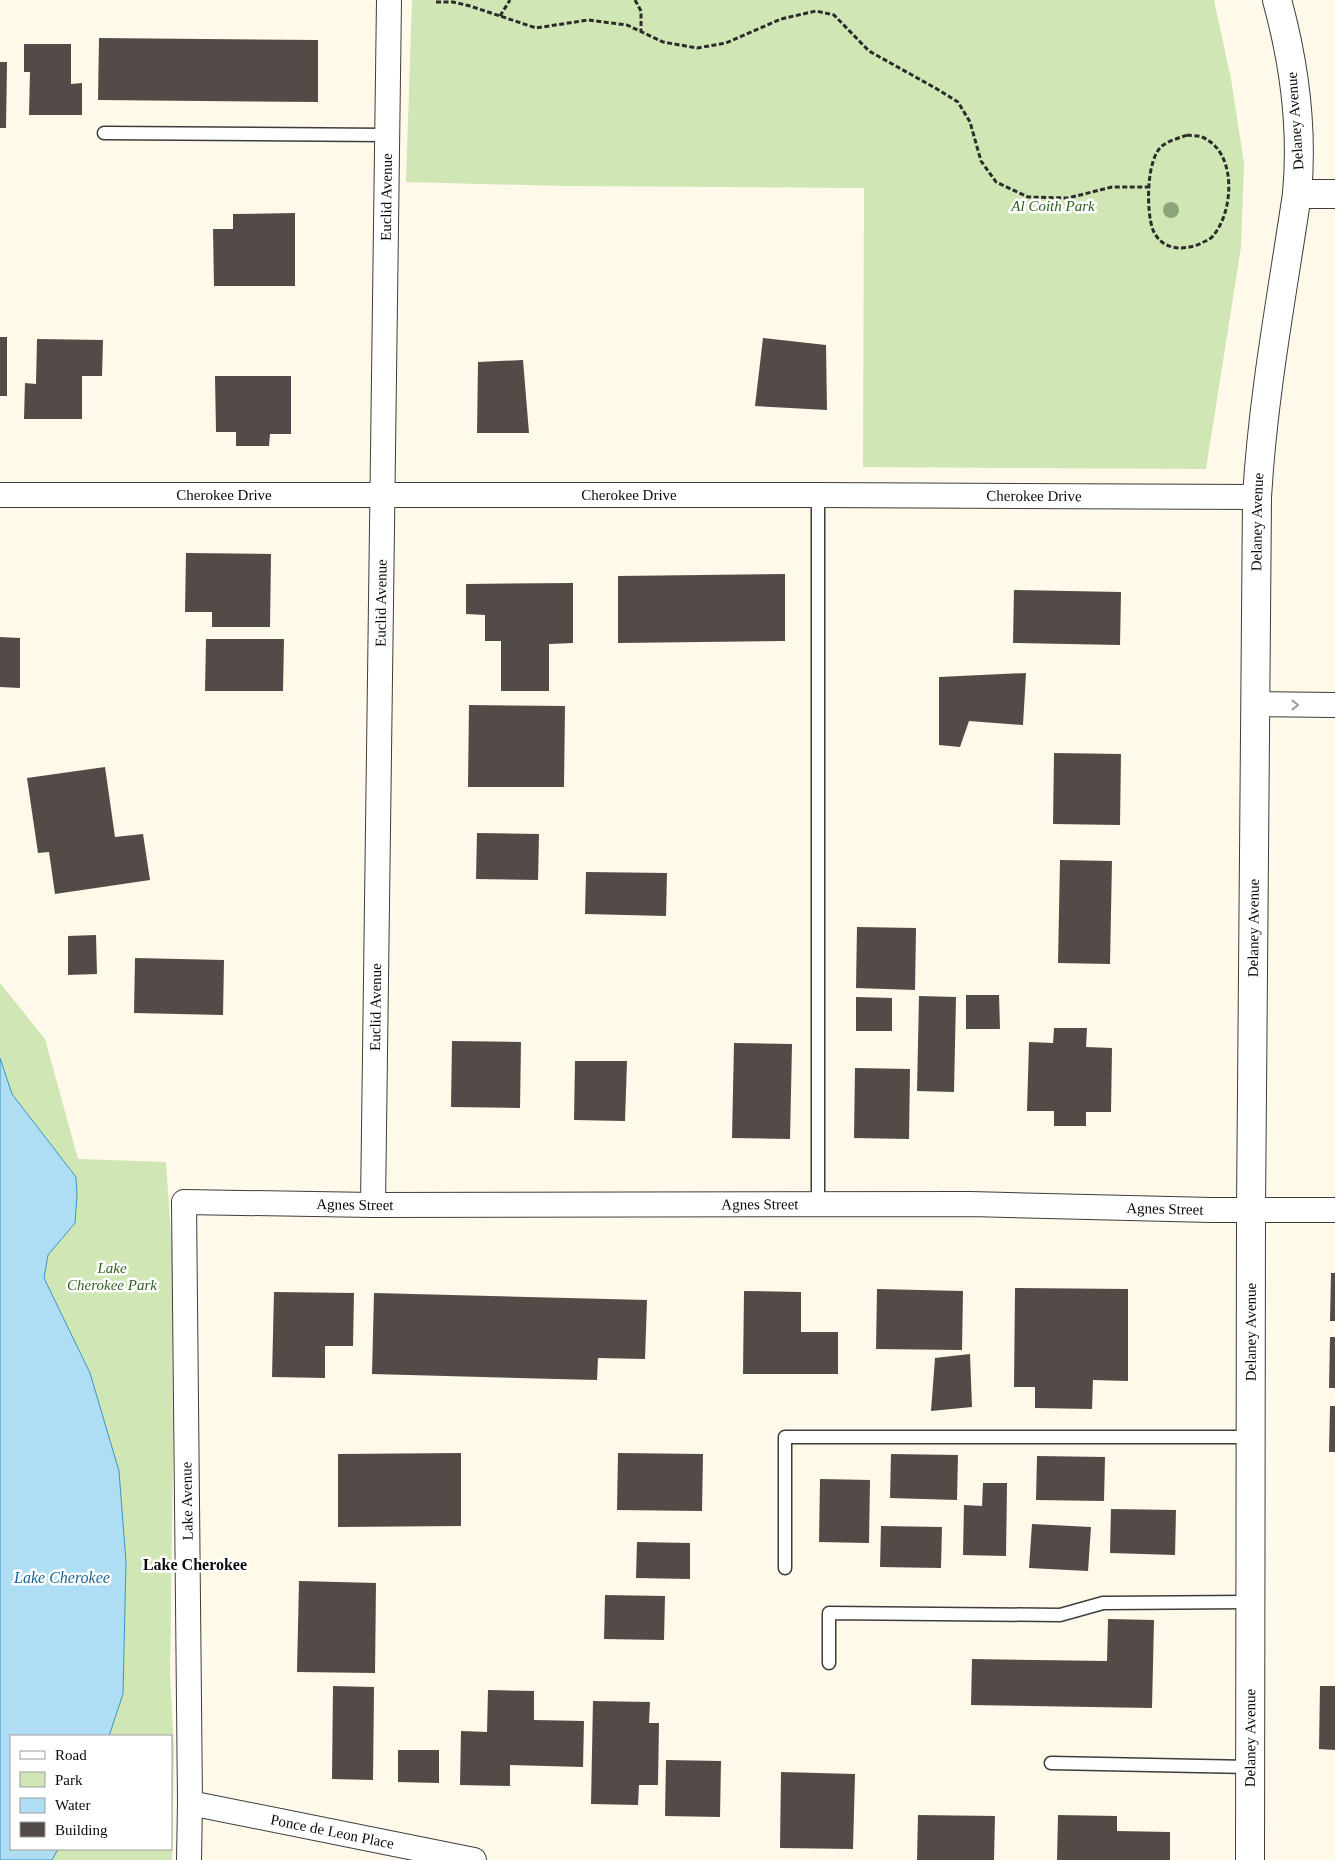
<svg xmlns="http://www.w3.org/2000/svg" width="1335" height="1860" viewBox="0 0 1335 1860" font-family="Georgia,serif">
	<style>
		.green { fill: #d0e6b4 }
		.water { fill: #afddf4; stroke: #3895c8 }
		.building { fill: #524b47 }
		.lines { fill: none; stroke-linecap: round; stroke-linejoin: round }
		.service-casing { stroke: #3d3d3d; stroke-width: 15 }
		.minor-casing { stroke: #3d3d3d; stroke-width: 26 }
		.tertiary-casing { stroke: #3d3d3d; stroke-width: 30 }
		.path { stroke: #2c2c2c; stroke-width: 3; stroke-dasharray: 5 2.5; stroke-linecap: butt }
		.service { stroke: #fff; stroke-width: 12 }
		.minor { stroke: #fff; stroke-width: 24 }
		.tertiary { stroke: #fff; stroke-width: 28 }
		.tree { fill: #8ca479 }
		.oneway { stroke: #9d9d9d }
		.labels { text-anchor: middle; stroke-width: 5; stroke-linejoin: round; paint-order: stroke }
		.street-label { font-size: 15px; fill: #0a0a0a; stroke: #fff }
		.park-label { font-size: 15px; font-style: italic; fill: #2e5f1e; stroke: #fff }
		.neighbourhood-label { font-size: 16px; font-weight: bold; fill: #0a0a0a; stroke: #fff }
		.water-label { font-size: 16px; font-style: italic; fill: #196596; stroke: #fff }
	</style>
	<rect width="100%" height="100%" fill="#fef9e8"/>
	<!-- green -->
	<path class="green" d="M412 0H1214L1231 79 1244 163 1241 247 1206 469 863 467 864 188 563 186 406 182Z
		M0 983 45 1039 78 1159 166 1162 172 1250 173 1456 170 1674 174 1750 172 1860H52L58 1849H171V1736H109L123 1694 126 1562 119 1471 90 1373 43 1278 48 1255 75 1223 76 1177 12 1094 0 1058Z"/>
	<!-- water -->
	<path class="water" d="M0 1058 12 1094 76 1177 77 1195 75 1223 48 1255 44 1278 90 1373 119 1471 126 1562 123 1694 109 1736H11V1849H58L52 1860H0Z"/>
	<!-- building -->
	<path class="building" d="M99 38 318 40V102L98 100Z
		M24 44H71V84L82 83V115H29L30 72H24Z
		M0 62H7L6 128H0Z
		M295 213V286H214L213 229H233V214Z
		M0 337H7V396H0Z
		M763 338 826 345 827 410 755 406Z
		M37 339 103 340 102 376H82V419H24L25 383 36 384Z
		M523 360 529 433H477L478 362Z
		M215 376H291V434H270L269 446H236V432H216Z
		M186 553 271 554 270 627H212V612H185Z
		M785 574V641L618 643V576Z
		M573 583V643L549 644V691H501V641H485V615L466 614V584Z
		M1014 590 1121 592 1120 645 1013 643Z
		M0 637 20 638V688L0 687Z
		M206 639H284L283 691H205Z
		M1026 673 1023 725 969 721 960 747 939 745V677Z
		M469 705 565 706 564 787H468Z
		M1054 753 1121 754 1120 825 1053 824Z
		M105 767 115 837 143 834 150 880 55 894 49 852 38 853 27 778Z
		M477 833 539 834 538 880 476 879Z
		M1060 860 1112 861 1110 964 1058 963Z
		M586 872 667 873 666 916 585 914Z
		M857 927 916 928 915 990 856 988Z
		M96 935 97 974 68 975V936Z
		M135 958 224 960 223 1015 134 1013Z
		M966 995H999L1000 1029H966Z
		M919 996 956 997 954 1092 917 1091Z
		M856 997 892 998V1031H856Z
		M1054 1028H1087L1086 1047 1112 1048 1111 1112H1086V1126H1054V1111H1027L1029 1042 1053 1043Z
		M452 1041 521 1042 520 1108 451 1107Z
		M734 1043 792 1044 790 1139 732 1138Z
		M575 1061H627L625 1121 574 1120Z
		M855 1068 910 1069 909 1139 854 1138Z
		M1331 1273H1335V1321H1330Z
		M1015 1288 1128 1289V1381L1093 1380 1092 1409 1035 1408V1387H1014Z
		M877 1289 963 1291 962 1350 876 1349Z
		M744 1291 801 1292V1332H838V1374H743Z
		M274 1292 354 1293 353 1346H325V1378L272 1377Z
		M374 1293 647 1300 645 1359 598 1358 597 1380 372 1374Z
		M1330 1337H1335V1388H1329Z
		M970 1354 972 1407 931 1411 935 1358Z
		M1330 1406H1335V1452H1329Z
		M461 1453V1526L338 1527V1454Z
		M618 1453 703 1454 702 1511 617 1510Z
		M891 1454 958 1455 957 1500 890 1498Z
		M1037 1456 1105 1457 1104 1501 1036 1500Z
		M820 1479 870 1480 869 1543 819 1542Z
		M983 1483H1007L1006 1556 963 1555 964 1505 982 1506Z
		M1111 1509 1176 1510 1175 1555 1110 1553Z
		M1032 1524 1091 1527 1088 1571 1029 1568Z
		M881 1526 942 1527 941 1568 880 1567Z
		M637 1542 690 1543V1579L636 1578Z
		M299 1581 376 1583 375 1673 297 1672Z
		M605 1595 665 1596 664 1640 604 1639Z
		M1108 1619 1154 1620 1152 1708 971 1705 972 1659 1107 1661Z
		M333 1686 374 1687 373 1780 332 1779Z
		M1320 1686H1335V1750L1319 1749Z
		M488 1690 534 1691V1720L584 1721 583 1767 510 1765V1786L460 1785 461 1731 487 1732Z
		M593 1701 650 1702 649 1723H659L658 1785H639L638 1805 591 1804Z
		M398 1750H439V1783L398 1782Z
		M666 1760 721 1761 720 1817 665 1816Z
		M781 1772 855 1774 853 1849 780 1848Z
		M918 1815 995 1816 994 1860H917Z
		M1058 1815 1117 1816V1831L1170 1832V1860H1057Z"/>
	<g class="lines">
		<!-- service casing -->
		<g class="service-casing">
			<path id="service" d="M104 133 387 135
				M818 495V1204
				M785 1568V1437H1250
				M829 1663V1613L1060 1615 1103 1603 1250 1602
				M1051 1763 1250 1767"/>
		</g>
		<!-- minor casing -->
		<g class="minor-casing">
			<g id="minor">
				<path id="s1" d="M0 495H818L1257 497"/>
				<path d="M1256 704 1335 705"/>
				<path id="s2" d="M373 1205 389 0"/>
				<path id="s3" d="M190 1803 474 1860"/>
				<path id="s4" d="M189 1860 190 1803 184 1202 373 1205 970 1204 1211 1210H1335"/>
			</g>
		</g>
		<!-- tertiary casing -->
		<g class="tertiary-casing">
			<g id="tertiary">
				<path d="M1297 194H1335"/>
				<path id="s5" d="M1250 1860 1251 1210 1257 497C1263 395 1282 295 1297 194 1303 129 1294 62 1277 0"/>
			</g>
		</g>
		<!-- path -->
		<path class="path" d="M635 0 641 11V32
			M436 2H453L470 6 536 28 588 20 627 25 663 42 697 48 726 43 781 19 816 11 834 15 869 51 937 89 958 102 970 122 981 161 996 182 1028 197 1068 198 1112 187H1149
			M500 16 510 0
			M1187 135C1191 136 1197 135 1202 137 1238 152 1234 213 1212 237 1209 240 1205 241 1202 243 1184 251 1162 251 1153 230 1146 212 1146 159 1162 146 1168 141 1179 138 1187 135Z"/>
		<!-- service -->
		<use href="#service" class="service"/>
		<!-- minor -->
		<use href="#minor" class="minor"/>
		<!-- tertiary -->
		<use href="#tertiary" class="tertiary"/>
	</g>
	<!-- trees -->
	<circle class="tree" cx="1171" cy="210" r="8"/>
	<!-- one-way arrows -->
	<defs><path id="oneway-chevron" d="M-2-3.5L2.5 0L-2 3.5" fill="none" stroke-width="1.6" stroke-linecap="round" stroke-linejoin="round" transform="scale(1.25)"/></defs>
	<use class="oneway" href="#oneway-chevron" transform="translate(1295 705)"/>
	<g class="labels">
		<!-- street labels -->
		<g class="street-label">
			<text transform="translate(1295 121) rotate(-94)" y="5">Delaney Avenue</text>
			<text dy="5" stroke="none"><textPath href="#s2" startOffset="1008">Euclid Avenue</textPath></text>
			<text dy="5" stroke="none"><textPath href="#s1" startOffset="629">Cherokee Drive</textPath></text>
			<text dy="5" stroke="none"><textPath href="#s1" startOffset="224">Cherokee Drive</textPath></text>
			<text dy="5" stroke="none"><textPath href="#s1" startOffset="1034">Cherokee Drive</textPath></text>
			<text dy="5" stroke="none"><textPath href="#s5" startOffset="1338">Delaney Avenue</textPath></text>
			<text dy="5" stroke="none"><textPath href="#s2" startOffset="602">Euclid Avenue</textPath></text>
			<text dy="5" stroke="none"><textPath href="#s5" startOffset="932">Delaney Avenue</textPath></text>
			<text dy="5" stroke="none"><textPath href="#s2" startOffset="198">Euclid Avenue</textPath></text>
			<text dy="5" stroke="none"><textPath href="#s4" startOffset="829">Agnes Street</textPath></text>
			<text dy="5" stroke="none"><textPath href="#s4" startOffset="1234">Agnes Street</textPath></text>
			<text dy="5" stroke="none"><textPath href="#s4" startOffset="1639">Agnes Street</textPath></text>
			<text dy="5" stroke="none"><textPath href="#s5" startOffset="528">Delaney Avenue</textPath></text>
			<text transform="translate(187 1501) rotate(-91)" y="5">Lake Avenue</text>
			<text dy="5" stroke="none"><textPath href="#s5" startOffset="122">Delaney Avenue</textPath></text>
			<text dy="5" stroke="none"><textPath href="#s3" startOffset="145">Ponce de Leon Place</textPath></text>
		</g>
		<!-- park labels -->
		<g class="park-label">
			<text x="1053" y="211">Al Coith Park</text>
			<text x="112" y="1273">Lake<tspan x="112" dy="17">Cherokee Park</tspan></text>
		</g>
		<!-- neighbourhood labels -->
		<g class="neighbourhood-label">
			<text x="195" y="1570">Lake Cherokee</text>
		</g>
		<!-- water labels -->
		<g class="water-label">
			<text x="62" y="1583">Lake Cherokee</text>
		</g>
	</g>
	<!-- legend -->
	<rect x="10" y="1735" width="162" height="115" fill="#ffffff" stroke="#9d9d9d"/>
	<rect x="20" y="1751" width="25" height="8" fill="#ffffff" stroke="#9d9d9d"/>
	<text x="55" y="1760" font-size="15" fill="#0a0a0a">Road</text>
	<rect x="20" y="1772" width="25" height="15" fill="#d0e6b4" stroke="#9d9d9d"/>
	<text x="55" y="1785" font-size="15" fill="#0a0a0a">Park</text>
	<rect x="20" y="1798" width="25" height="15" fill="#afddf4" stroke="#9d9d9d"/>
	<text x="55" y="1810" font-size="15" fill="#0a0a0a">Water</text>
	<rect x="20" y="1822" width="25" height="15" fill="#524b47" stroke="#9d9d9d"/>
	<text x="55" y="1835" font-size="15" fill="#0a0a0a">Building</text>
</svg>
